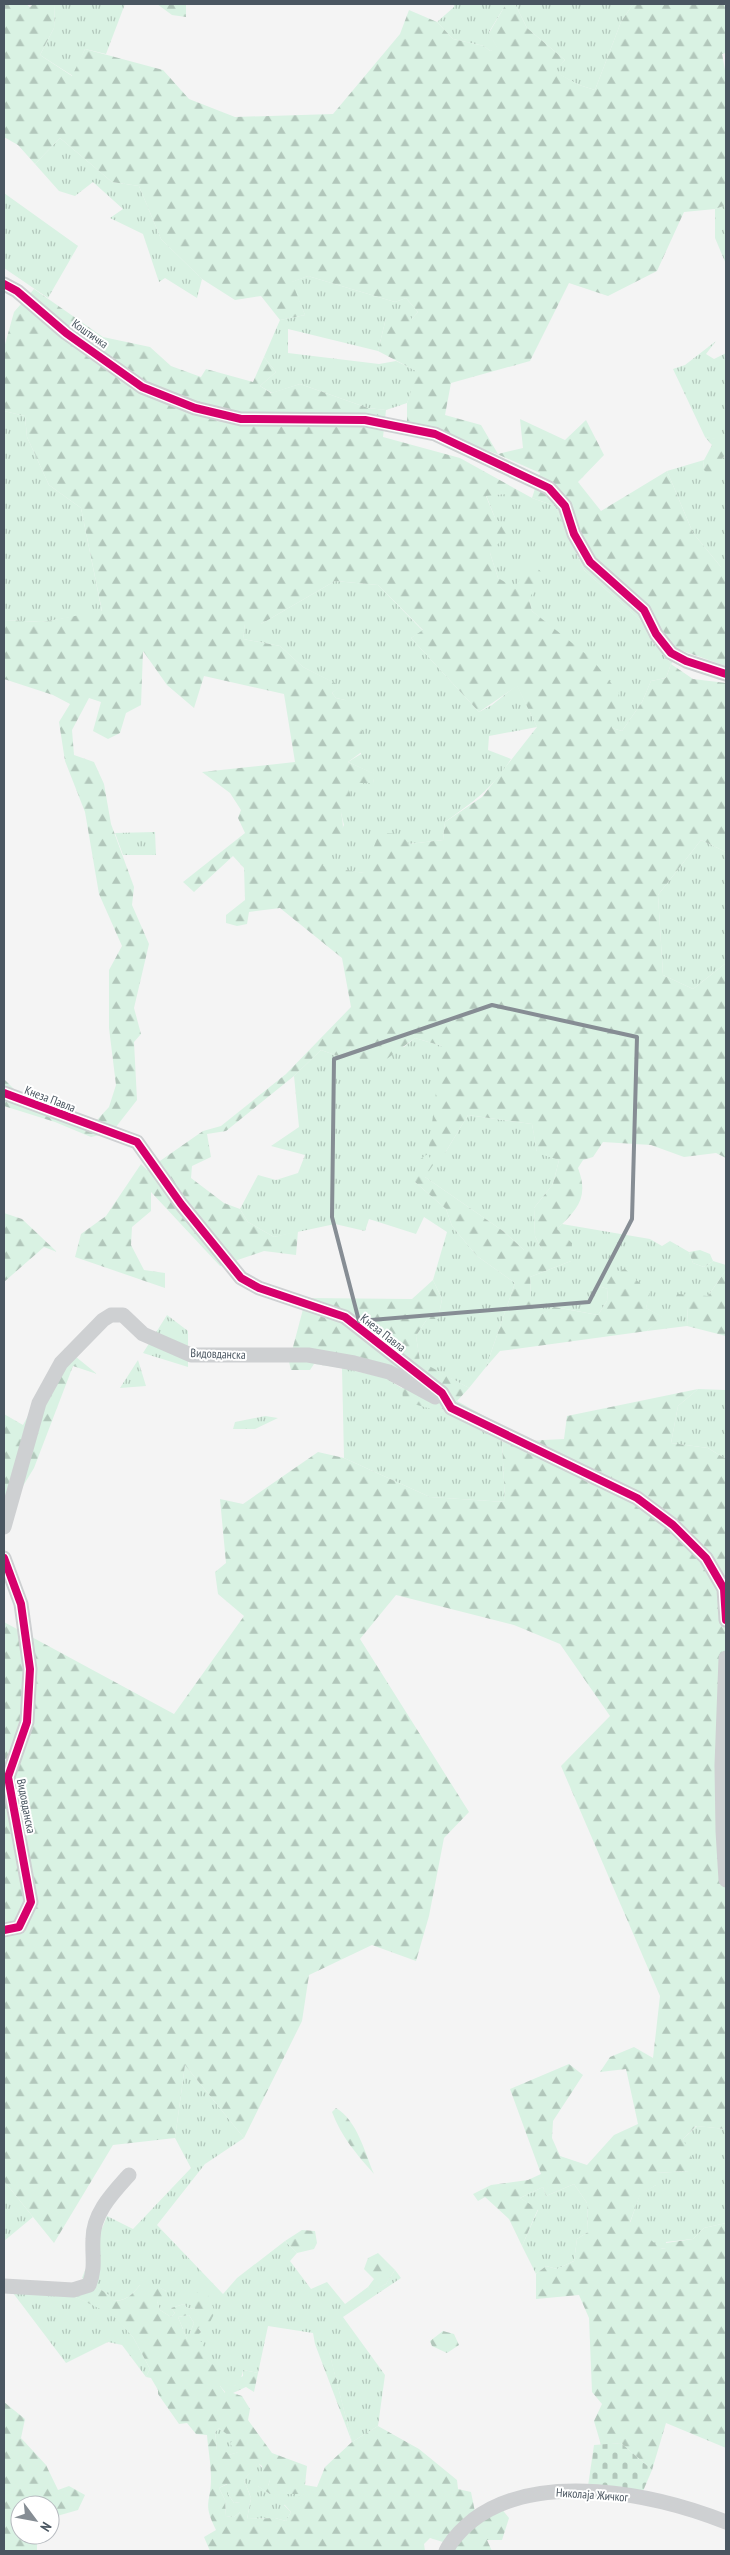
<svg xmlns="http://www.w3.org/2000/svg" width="730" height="2555" viewBox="0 0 730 2555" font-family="'PT Sans Narrow',sans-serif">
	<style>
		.grass { fill: url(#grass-tufts) }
		.forest { fill: url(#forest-firs); fill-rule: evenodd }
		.cemetery { fill: url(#cemetery-stones) }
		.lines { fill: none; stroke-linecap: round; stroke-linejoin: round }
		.minor { stroke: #ced0d2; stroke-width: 15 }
		.cycleway-casing { stroke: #fff; stroke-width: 11 }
		.cycleway { stroke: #d6006c; stroke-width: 8 }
		.marked { fill: none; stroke: #868d94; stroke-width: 4; stroke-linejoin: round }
		.labels { text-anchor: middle; stroke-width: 4; stroke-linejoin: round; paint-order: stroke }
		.street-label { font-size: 12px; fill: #4a5661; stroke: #fff }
	</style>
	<defs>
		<pattern id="grass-tufts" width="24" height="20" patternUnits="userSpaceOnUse" patternTransform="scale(1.25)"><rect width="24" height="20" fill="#d9f2e3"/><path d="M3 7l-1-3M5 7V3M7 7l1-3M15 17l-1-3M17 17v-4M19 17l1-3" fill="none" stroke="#b2c7bb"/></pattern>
		<pattern id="forest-firs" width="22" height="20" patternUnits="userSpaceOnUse" patternTransform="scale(1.25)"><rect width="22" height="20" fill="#d9f2e3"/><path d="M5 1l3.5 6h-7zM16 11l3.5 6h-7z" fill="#b2c7bb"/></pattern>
		<pattern id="cemetery-stones" width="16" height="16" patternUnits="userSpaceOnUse" patternTransform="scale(1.25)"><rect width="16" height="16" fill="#d9f2e3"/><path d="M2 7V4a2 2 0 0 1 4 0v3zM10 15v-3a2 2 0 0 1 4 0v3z" fill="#b2c7bb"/></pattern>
	</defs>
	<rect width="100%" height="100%" fill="#f4f4f4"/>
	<!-- grass -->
	<path class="grass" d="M55 4H125L106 54 85 49 73 76 40 55 54 28Z
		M454 4H506L489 32 498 49 490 51 484 46 453 39 437 22 454 7Z
		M515 4H633L621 22 595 90 579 85 553 71 565 60 527 28Z
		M60 138 112 182 139 186 161 239 202 279 197 298 165 278 159 282 143 234 110 218 123 209 93 182 75 196 59 191 35 164Z
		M4 193 78 246 48 298 4 268Z
		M726 205V264L715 238V209Z
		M308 276 395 302 406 298 418 312 412 319 386 318 378 351 288 329V353L379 364 396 361 419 372 407 403 386 410 368 408 300 384 272 393 260 386 276 372 264 357 280 320 305 315 291 282Z
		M716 341 706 354 714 359 726 353 725 441 705 437 673 369 685 365Z
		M4 411 25 416 27 437 49 485 81 508 102 612 42 622 4 620Z
		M726 456V567H721L693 533 667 471 704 460 703 469Z
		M504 494 532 498 555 506 584 570 640 620 671 664 666 678 651 681 642 702 622 731 612 728 550 626 532 611 529 599 498 578 490 553 495 518 486 495Z
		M335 581 378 585 423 631 411 638 479 712 492 705 517 685 537 727 489 736 488 750 511 759C493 788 473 802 445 822L443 840 409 844 364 873 322 867 344 825 341 813 347 782 373 783 374 774 348 762 361 754 345 700 336 698 332 693 340 686 303 667 280 646 243 639 245 623 261 624Z
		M155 832 156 855H123L115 833Z
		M701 840 726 852V963L693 989 663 975 658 895Z
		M415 1038 442 1046 445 1153 468 1115 532 1124 537 1152 559 1160 553 1184 534 1208 535 1236 542 1250H524L503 1231 425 1177 415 1182 446 1209 452 1226 477 1256 515 1283 486 1367 469 1388 420 1362 416 1336 427 1319H438L442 1299 433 1280 447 1232 424 1217 416 1234 369 1219 365 1231 335 1224 274 1237 248 1222 240 1209 258 1175 276 1180 298 1173 305 1155 271 1146 299 1127 294 1076 321 1050 341 1057 351 1048 404 1047Z
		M562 1224 650 1239 662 1246 670 1241 689 1252 693 1263 704 1267 713 1261 726 1265V1270L708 1296 688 1306 687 1326 647 1331 662 1317 646 1308 649 1293 595 1285 608 1289 607 1301 598 1315 555 1307 540 1315 531 1297 530 1277 571 1261 557 1229Z
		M167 1315 188 1331V1367L143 1353Z
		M138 1360 146 1386 120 1388Z
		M342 1368 385 1378 442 1412 457 1401 508 1429 502 1442 505 1502 430 1497 344 1458Z
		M698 1389 726 1390V1459L708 1448 671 1443 678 1406Z
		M265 1416 278 1418 255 1429H233L235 1422Z
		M185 2065 244 2138 205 2164 157 2225 223 2294 237 2278 285 2241 297 2253 290 2261 311 2289 327 2282 345 2304 368 2287 371 2291 386 2284 395 2270 401 2278 343 2317 385 2375 378 2426 352 2442 329 2352 315 2344 313 2333 268 2326 258 2373 243 2370C242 2381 234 2387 226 2393L220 2386 212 2365 187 2339 178 2317 189 2315 194 2323 190 2333 201 2332 198 2328 195 2309 187 2308 184 2304 171 2308 175 2313 171 2317 160 2310 157 2301 166 2291 158 2287 152 2294 140 2285C132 2295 126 2301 112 2301L109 2295 82 2278 107 2216 133 2229 191 2168 175 2138Z
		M697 2126 726 2129V2223L704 2228 693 2239 666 2242V2248L660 2249 630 2223 640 2194 656 2185V2173L689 2171 683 2139Z
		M4 2181 33 2217 4 2241Z
		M574 2184 587 2203 588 2232 577 2239 574 2261 557 2269 546 2266 536 2274 522 2246 538 2210 520 2198 543 2187 546 2196Z
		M10 2289 69 2294 113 2314 133 2337 150 2369 146 2377 122 2345 108 2342 66 2363Z
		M219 2428 234 2439 239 2452 229 2455 217 2450 215 2432Z
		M258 2462 270 2480 268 2486H258L270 2494H305L284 2505 291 2512 286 2521 275 2518 247 2519 251 2498 244 2480Z
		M228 2484V2494L234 2503 240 2502V2512L234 2517 226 2516 225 2500 219 2488Z"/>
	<!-- forest -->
	<path class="forest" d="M4 4H26L30 7 33 4H55L54 28 40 55 72 76 85 49 163 70 189 99 235 117 333 114 400 34 409 10 437 22 453 39 484 46 490 51 497 48 489 33 506 4H515L527 28 565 60 554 71 579 85 595 90 621 22 633 4H726V53L722 54 726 75V205L715 209 684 212 657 271 608 296 569 283 530 361 451 383 445 415 481 425 498 454 523 448 520 419 565 440 586 420 604 455 578 482 601 511 667 471 693 533 721 567H726V666L683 651 671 664 693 679 726 683V852L701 840 658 895 663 975 693 989 726 963V1158L716 1153 684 1157 651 1145 603 1142 593 1157 583 1160 578 1168C589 1197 578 1209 557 1229L572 1243 571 1261 530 1277 531 1297 538 1301 540 1315 554 1307 598 1315 607 1301 608 1289 595 1285 598 1276 625 1269 650 1293 646 1308 663 1317 647 1331 500 1351 486 1367 515 1283 477 1256 452 1226 446 1209 415 1182 416 1162 428 1154 442 1046 415 1038 384 1061 366 1066 351 1048 341 1057 321 1050 294 1076 226 1131 207 1134 211 1157 192 1166 191 1178 224 1203 240 1209 248 1222 274 1237 298 1231 296 1255 264 1251 220 1266 151 1192V1211L132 1227 131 1245 144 1270 165 1273V1288L75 1257 81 1234 106 1216 141 1164 147 1170 203 1131 221 1126 286 1074 351 1007 342 958 280 908 249 912 247 924 237 926 226 923V915L245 900 244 868 233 856 194 892 183 882 245 833 238 818 241 810 230 793 202 772 295 762 284 694 204 676 194 708 167 685 143 651 141 705 126 713 120 733 108 739 93 731 101 702 89 698 72 730 74 755 94 762 104 784 111 824 134 887 132 905 149 944 134 1008 141 1034 134 1042 137 1100 112 1132 91 1137 55 1122 4 1106V1079L15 1090 97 1120 109 1107 116 1085 109 1028V970L122 946 99 894 85 812 65 761 59 722 70 704 53 695 4 679V620L42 622 102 611 81 508 49 485 27 437 25 416 4 411V348L14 312 34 289 103 337 150 347 171 366 201 377 206 369 253 382 264 357 276 372 260 386 271 393 300 384 368 408 386 410 383 437 460 458 532 498 540 473 497 454 407 421V403L418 372 378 351 386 318 405 310 412 319 418 312 406 298 395 302 308 276 292 282 305 315 280 320 261 296 235 300 202 279 161 239 139 186 112 182 60 138 35 164 18 145 4 137ZM504 494 517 505 532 498 555 506 584 570 640 620 671 664 666 678 651 681 642 702 622 731 612 728 619 693 591 658 532 611 529 599 543 574 530 560 515 588 498 578 490 553 509 531 495 518 486 496ZM335 581 378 585 423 630 411 638 479 712 517 686 537 727 482 797 445 822 443 840 409 844 401 834 379 833 364 873 323 866C338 849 347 837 341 813L353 805 347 783H373L375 774 348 762 367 748 354 706 345 700 336 698 332 693 341 686 303 667 280 646 243 639 245 624H261ZM468 1115 532 1124 537 1153 559 1160 553 1184 534 1208 535 1236 542 1250H524L503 1231 425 1177 433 1165 428 1154 445 1153Z
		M157 4H186V17L172 15Z
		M705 437 726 440V456L723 457 718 474H708L703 469 704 460 712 445Z
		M4 1213 22 1219 57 1252 44 1247 4 1282Z
		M700 1250 710 1254 713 1261 704 1267 693 1263 689 1252Z
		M726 1270V1336L687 1326 688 1306 674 1302 677 1294 708 1296Z
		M433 1280 442 1299 438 1319H427L416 1336 420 1361 469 1388 457 1401 442 1412 403 1401 402 1386C374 1373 344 1368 314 1364L310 1370H291L289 1362 306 1298 412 1299Z
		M65 1348 97 1374 73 1366 34 1468 4 1517V1414L23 1425Z
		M698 1389 678 1406 671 1443 708 1448 726 1459V2129L696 2126 683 2139 695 2165 689 2171 656 2173V2185L640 2195 630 2222 644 2225 642 2232 661 2249 666 2248V2243L693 2239 704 2228 726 2223V2448L666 2423 652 2470 621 2443 601 2445 594 2421 602 2404 592 2392 589 2318 579 2295 536 2299V2274L546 2266 557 2269 574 2261 577 2239 588 2232 587 2203 574 2184 546 2196 543 2187 520 2198 538 2209 522 2246 509 2219 485 2197 478 2201 473 2194 491 2185 528 2180 541 2174 510 2089 569 2064 583 2075 553 2121 552 2138 560 2156 587 2165 614 2135 638 2124 626 2069 600 2072 610 2057 634 2047 653 2058 660 1996 561 1766 610 1716 560 1644 514 1625 396 1595 360 1639 469 1812 444 1838 429 1916 416 1961 372 1945 309 1975 302 2021 244 2138 185 2065 175 2138 113 2145 54 2243 4 2181V1622L174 1714 244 1616 218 1594 215 1572 226 1563 220 1499 243 1504 318 1452 344 1458 430 1497 505 1502 502 1442 564 1439 567 1416Z
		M336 2108C357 2120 365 2153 374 2174 357 2155 341 2136 332 2112Z
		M302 2230 315 2231 317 2243 314 2249 297 2253 285 2241Z
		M378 2253 395 2270 386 2284 371 2292 368 2287 374 2279 364 2269 368 2258Z
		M86 2280 109 2295 113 2301C126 2301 132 2295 140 2285L148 2286 152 2293 157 2286 166 2291 163 2299 157 2301 160 2310 171 2317 175 2313 171 2308 184 2304 187 2308 195 2309 191 2296 205 2288 215 2312 210 2322 198 2328 201 2332 196 2337 190 2333 194 2323 189 2315 178 2317 187 2339 202 2342C202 2354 207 2364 219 2367L222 2379 220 2386 225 2393 226 2385 235 2386 236 2380 243 2376V2370L258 2373 254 2392 246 2387 233 2393 242 2396 250 2409 248 2420 272 2453 307 2466 305 2485 317 2487 325 2467 352 2442 315 2344 329 2351 352 2442 378 2426 419 2449 457 2480 458 2489 471 2492 475 2512 443 2542 430 2538 424 2544 425 2551H210L204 2537 216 2530C202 2502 211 2504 211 2478 211 2463 208 2449 207 2435L196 2434 187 2423 179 2424 158 2394V2390L151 2378 146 2377 150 2369 133 2337 113 2315 69 2294ZM219 2428 233 2439 230 2444 238 2452 229 2455 223 2448 217 2450 215 2432ZM258 2463 262 2466 263 2477 270 2480 268 2486 256 2485 270 2494H304L284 2504 291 2512 286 2521 275 2518 247 2519 251 2498 244 2480ZM227 2484 228 2494 234 2503 240 2502V2512L234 2517 226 2516 225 2500 219 2488Z
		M443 2331 454 2334 459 2345 447 2353 432 2346 430 2341Z
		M4 2402 25 2419 21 2438 46 2465 58 2490 69 2486 85 2495 78 2510 50 2518V2505H20V2535H37V2551H4Z
		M501 2508 509 2518 502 2540H487L492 2551H452L461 2537Z"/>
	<!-- cemetery -->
	<path class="cemetery" d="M621 2443 652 2470 643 2491 588 2486 594 2445Z"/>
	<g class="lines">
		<!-- minor -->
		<path class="minor" d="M4 284 17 291 66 333 142 387 195 408 241 419 365 420 435 434 549 488 565 506 574 534 590 562 644 610 656 634 671 653 686 661 726 674
			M4 1093 137 1142 181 1204 241 1278 259 1288 345 1317 442 1393 451 1408 637 1498 673 1525 706 1558 724 1589 726 1620
			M4 1527 39 1403 61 1363 103 1320 111 1315H123L143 1334 191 1355H308L354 1363 389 1372 435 1397
			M4 1558 21 1604 30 1669 27 1722 8 1777 31 1902 19 1927 4 1930
			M726 1658 722 1765 723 1831 726 1880
			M4 2286 73 2290 89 2285C96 2267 92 2257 93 2239 93 2213 113 2193 129 2175
			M446 2551C452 2539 463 2528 473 2520 539 2470 655 2494 726 2522"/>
		<!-- cycleway casing -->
		<g class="cycleway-casing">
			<path id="cycleway" d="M4 284 17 291 66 333 142 387 195 408 241 419 365 420 435 434 549 488 565 506 574 534 590 562 644 610 656 634 671 653 686 661 726 674
				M4 1093 137 1142 181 1204 241 1278 259 1288 345 1317 442 1393 451 1408 637 1498 673 1525 706 1558 724 1589 726 1620
				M4 1558 21 1604 30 1669 27 1722 8 1777 31 1902 19 1927 4 1930"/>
		</g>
		<!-- cycleway -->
		<use href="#cycleway" class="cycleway"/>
	</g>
	<!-- marked area -->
	<path class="marked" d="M492 1005 637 1037 632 1219 589 1302 359 1321 332 1217 334 1059Z"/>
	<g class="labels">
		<!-- street labels -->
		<g class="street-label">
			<text transform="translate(90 334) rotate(35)" y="4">Коштичка</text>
			<text transform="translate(50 1099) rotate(21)" y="4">Кнеза Павла</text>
			<text transform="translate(383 1333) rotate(38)" y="4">Кнеза Павла</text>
			<text transform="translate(218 1354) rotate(2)" y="4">Видовданска</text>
			<text transform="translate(26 1806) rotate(79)" y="4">Видовданска</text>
			<text transform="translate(592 2495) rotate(4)" y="4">Николаја Жичког</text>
		</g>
	</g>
	<!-- border -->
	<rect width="730" height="2555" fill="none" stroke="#4a5661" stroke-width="10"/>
	<!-- north arrow -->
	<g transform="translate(35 2520) rotate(122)"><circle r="24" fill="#ffffff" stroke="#b7bbc0"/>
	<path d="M0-4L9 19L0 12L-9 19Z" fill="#868d94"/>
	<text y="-8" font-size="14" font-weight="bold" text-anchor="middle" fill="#4a5661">N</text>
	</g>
</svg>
